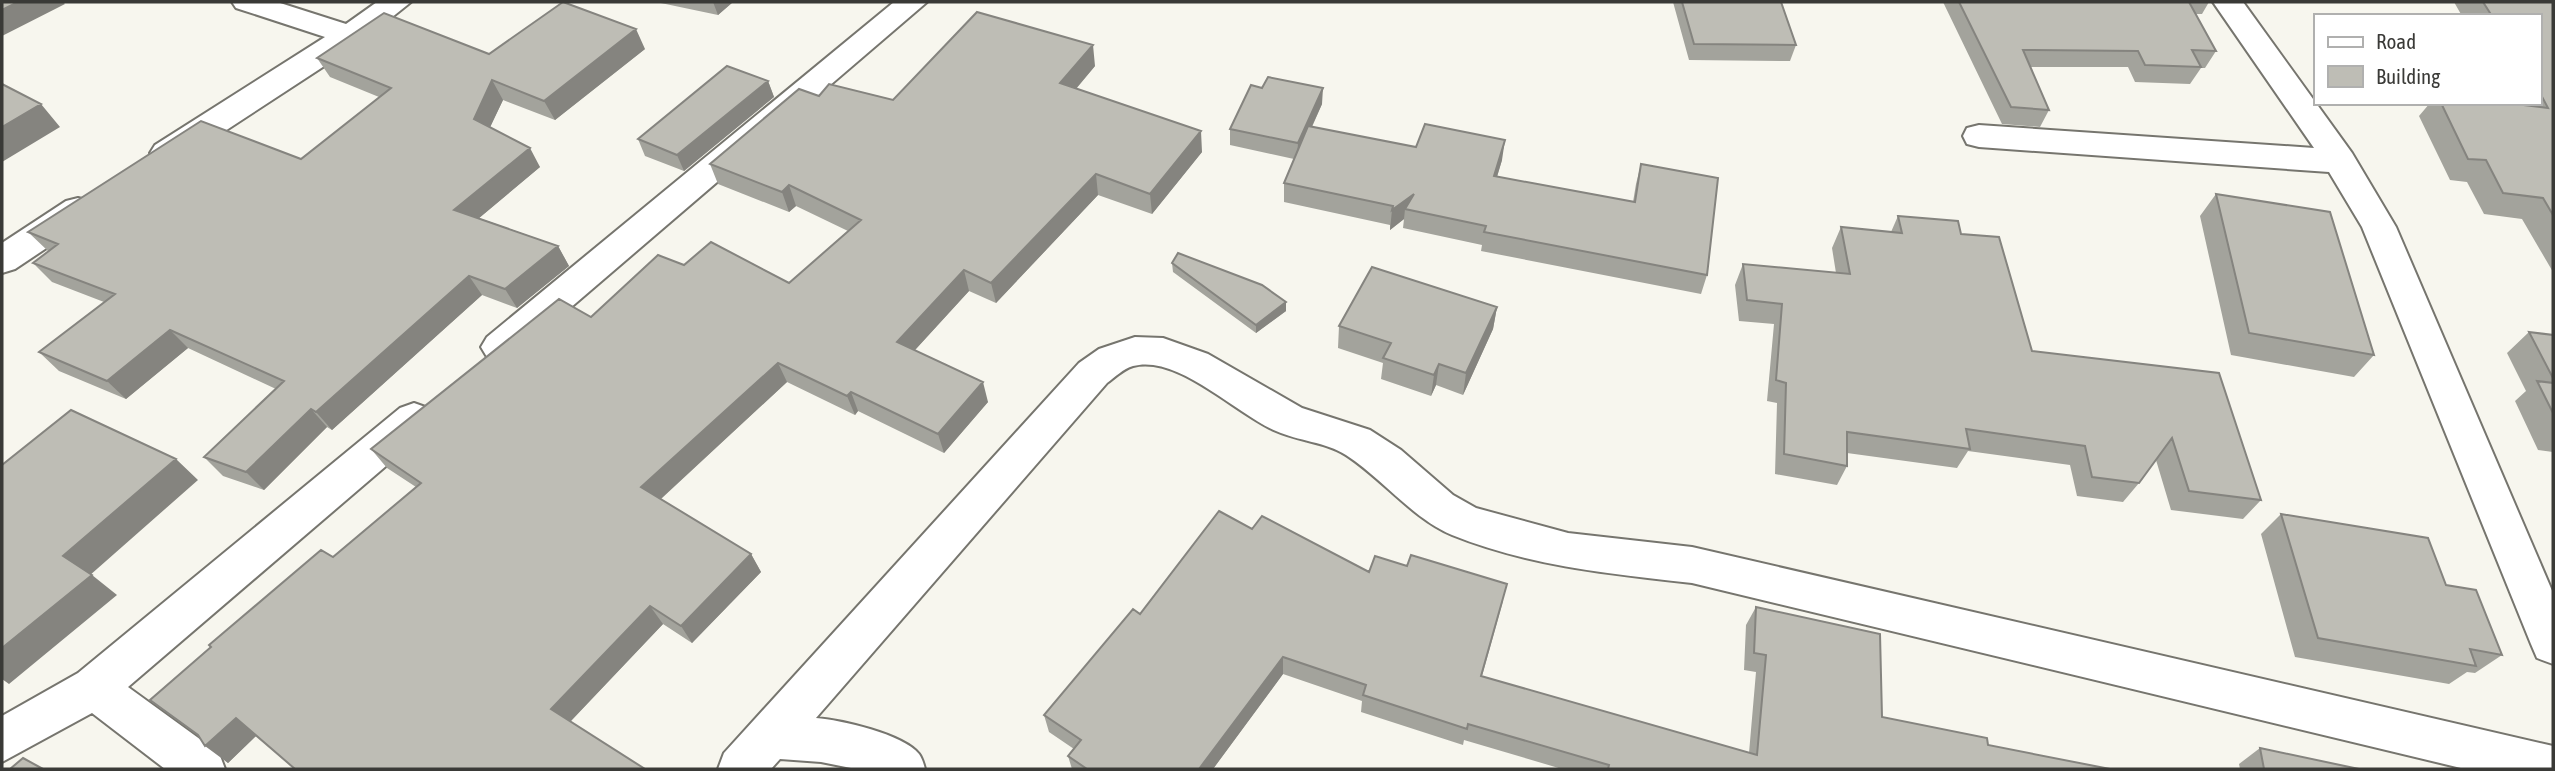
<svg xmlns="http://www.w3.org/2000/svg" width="2555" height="771" viewBox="0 0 2555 771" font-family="'Asap Condensed',sans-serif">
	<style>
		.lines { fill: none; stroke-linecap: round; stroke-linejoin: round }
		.street-casing { stroke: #76756e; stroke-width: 4 }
		.street { fill: #fff; fill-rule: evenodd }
		.wall { fill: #a3a39c }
		.shaded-wall { fill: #85847f }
		.building { fill: #bebdb5; stroke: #85847f; stroke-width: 2 }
	</style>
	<rect width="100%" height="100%" fill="#f7f6ee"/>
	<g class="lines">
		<!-- street casing -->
		<g class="street-casing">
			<path id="street" d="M232 2H277L346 24 377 2H411L361 42 179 161 167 164 155 161 150 153 155 145 325 37 236 8Z
				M894 2H927L513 357 500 361 487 357 481 347 487 337Z
				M2213 2H2243L2352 153 2396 227 2553 593V664L2537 658 2531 644 2362 227 2329 172 1979 147 1967 144 1963 136 1967 128 1979 125 2314 148Z
				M78 198 90 201 95 210 90 219 15 269 2 273V243L66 201Z
				M1135 337 1163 338 1208 354 1302 408 1370 430 1401 450 1453 495 1476 508 1568 533 1692 547 2553 746V769H2465L1692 583C1611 574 1529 566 1452 535 1412 518 1383 479 1346 455 1326 442 1298 441 1276 431 1236 414 1178 354 1133 366 1123 369 1115 377 1107 383L816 718C841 720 903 734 919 754 922 758 924 765 925 769H856L821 762 780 759 771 769H718L724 753 1079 363 1099 349Z
				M414 403 428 408 434 419 428 430 128 687 219 753 225 769H165L92 713 2 762V716L78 673 400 408Z"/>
		</g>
		<!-- street -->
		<use href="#street" class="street"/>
	</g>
	<!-- wall -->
	<path class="wall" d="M656 2H733L718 15Z
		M1673 2H1781L1796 45 1790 61 1689 60Z
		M1943 2H2209L2202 14H2195L2216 51 2205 68H2201L2190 84 2135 82 2128 67H2030L2049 110 2040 127 2002 124Z
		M2454 2H2553V272L2522 219 2484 214 2467 182 2450 180 2419 116 2430 103H2507L2516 104V103H2539V16H2462Z
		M645 49 555 120 503 100 490 127 540 167 479 218 558 246 569 266 517 308 482 295 332 430 327 427 264 490 223 476 204 457 276 389 188 348 126 399 59 371 39 352 104 302 52 282 33 263 48 251 28 232 301 159 379 97 330 77 317 58 489 54Z
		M1095 66 1076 89 1202 152 1152 214 1098 195 996 303 969 291 915 350 988 402 944 453 858 411 855 415 787 382 661 499 751 554 761 572 692 643 663 624 571 721 256 736 228 763 198 735 333 557 416 487 387 468 371 449 591 317 684 265 789 283 848 231 796 206 789 212 718 184 710 164 819 96 893 100Z
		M768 81 774 97 684 171 645 156 638 139Z
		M1262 88 1322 104 1312 127 1416 147 1502 160 1497 177 1633 202 1636 184 1641 164 1707 275 1701 294 1481 251 1482 245 1403 228 1404 219 1390 230V225L1284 202V183L1294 159 1230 145V129Z
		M2216 194 2374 355 2354 377 2231 355 2200 216Z
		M1898 216 1961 234 2032 351 2219 373 2261 500 2243 519 2171 510 2156 460 2139 483 2123 502 2077 496 2070 465 1968 451 1957 468 1847 453V466L1837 485 1775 474 1777 403 1767 401 1774 324 1739 321 1735 285 1743 264 1836 273 1832 248 1841 227 1891 232Z
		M1172 263 1286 311 1256 333 1173 272Z
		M1497 307 1493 329 1463 395 1436 385 1431 396 1381 379 1383 363 1338 348 1339 326Z
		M2529 332 2553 335V452L2538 450 2515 401 2526 391 2507 353Z
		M2281 514 2446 585 2502 655 2475 673 2467 672 2449 684 2295 657 2261 534Z
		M1252 529 1369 572 1407 566 1503 601 1482 676 1749 753 1756 672 1744 670 1746 625 1756 607 1882 717 1988 745 2110 769H1562L1464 740 1463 745 1361 712 1362 701 1283 674 1213 769H1072L1068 756 1074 749 1049 732 1044 715 1140 614Z
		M2260 748 2359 769H2240L2239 764Z"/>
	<!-- shaded-wall -->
	<path class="shaded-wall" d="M18 2H63L65 4 2 36V10Z
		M713 2H733L718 15Z
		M636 29 645 49 555 120 544 101Z
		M1093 45 1095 66 1063 104 1060 83Z
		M492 80 503 100 485 138 474 119Z
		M768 81 774 97 684 171 677 155Z
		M1323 88 1322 104 1297 159 1298 143Z
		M41 104 60 127 2 162V127Z
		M1201 131 1202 152 1152 214 1150 194Z
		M1505 140 1502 160 1491 196 1494 176Z
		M530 148 540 167 466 229 454 210Z
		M1096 174 1098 195 996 303 991 283Z
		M789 185 796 206 789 212 782 192Z
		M1414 194 1405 209 1404 219 1390 230 1392 210Z
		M558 246 569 266 517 308 505 289Z
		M964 270 969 291 904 362 897 342Z
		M469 276 482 295 332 430 316 412Z
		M1286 302V311L1256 333V325Z
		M1497 307 1493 329 1463 395 1466 373Z
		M170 330 188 348 126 399 107 381Z
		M778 363 787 382 653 506 641 487Z
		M1439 364 1436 385 1431 396 1434 375Z
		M983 382 988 402 944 453 938 434Z
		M851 392 858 411 855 415 847 396Z
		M311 409 327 427 264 490 246 472Z
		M176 459 198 480 89 576 63 556Z
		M751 554 761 572 692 643 681 626Z
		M92 575 117 595 9 684 2 679V648Z
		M650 606 663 624 567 725 551 709Z
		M1283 657V674L1213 769H1199Z
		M236 718 257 735 228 763 205 746Z"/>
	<!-- building -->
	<path class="building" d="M2 2H18L2 10Z
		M563 2 636 29 544 101 492 80 474 119 530 148 454 210 558 246 505 289 469 276 316 412 311 409 246 472 204 457 284 381 170 330 107 381 39 352 115 294 33 263 58 244 28 232 201 121 301 159 391 88 317 58 384 13 489 54Z
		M1682 2H1781L1796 45 1694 44Z
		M1959 2H2189L2216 51 2192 50 2201 67 2145 65 2138 51 2023 50 2049 110 2011 107Z
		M2483 2H2553V215L2543 198 2503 193 2486 160 2468 159 2441 103H2507L2548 108 2539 91V16H2492Z
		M977 12 1093 45 1060 83 1201 131 1150 194 1096 174 991 283 964 270 897 342 983 382 938 434 851 392 847 396 778 363 641 487 751 554 681 626 650 606 551 709 645 769H295L236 718 205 746 198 735 150 700 211 647 209 645 321 550 333 557 421 483 371 449 559 299 591 317 658 255 684 265 711 242 789 283 861 220 789 185 782 192 710 164 799 89 819 96 829 84 893 100Z
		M727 66 768 81 677 155 638 139Z
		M1268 77 1323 88 1298 143 1230 129 1251 85 1262 88Z
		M2 84 41 104 2 127Z
		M1425 124 1505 140 1494 176 1635 202 1641 164 1718 178 1707 275 1484 232 1486 226 1405 209 1414 194 1392 210 1393 206 1284 183 1308 126 1416 147Z
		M2216 194 2330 212 2374 355 2249 333Z
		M1898 216 1958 221 1961 234 1999 237 2032 351 2219 373 2261 500 2189 491 2172 438 2139 483 2092 477 2085 446 1966 429 1970 449 1847 432V466L1784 454 1786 383 1776 380 1782 304 1747 300 1743 264 1850 274 1841 227 1902 233Z
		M1178 253 1262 285 1286 302 1256 325 1172 263Z
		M1372 267 1497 307 1466 373 1439 364 1434 375 1383 358 1391 343 1339 326Z
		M2529 332 2553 335V378Z
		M2537 381 2553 383V413Z
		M71 410 176 459 63 556 92 575 2 648V465Z
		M1219 511 1252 529 1262 516 1369 572 1375 556 1407 566 1411 555 1507 584 1481 676 1757 755 1766 655 1754 653 1756 607 1880 634 1882 717 1987 738 1988 745 2110 769H1608L1609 765 1468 724 1467 729 1363 695 1366 685 1283 657 1199 769H1087L1068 756 1081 740 1044 715 1133 609 1140 614Z
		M2281 514 2428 538 2446 585 2476 590 2502 655 2470 649 2476 666 2318 638Z
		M2260 748 2359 769H2264Z
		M23 758 43 769H10Z"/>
	<!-- border -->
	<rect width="2555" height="771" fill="none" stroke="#3a3a37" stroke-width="7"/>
	<!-- legend -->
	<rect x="2314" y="14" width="228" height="91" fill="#ffffff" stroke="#b0b0af" stroke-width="2"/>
	<rect x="2328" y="37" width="35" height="10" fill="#ffffff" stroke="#b0b0af" stroke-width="2"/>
	<text x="2376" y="49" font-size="21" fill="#3a3a37">Road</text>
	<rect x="2328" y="66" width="35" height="21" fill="#bebdb5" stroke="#b0b0af" stroke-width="2"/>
	<text x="2376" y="84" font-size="21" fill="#3a3a37">Building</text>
</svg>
